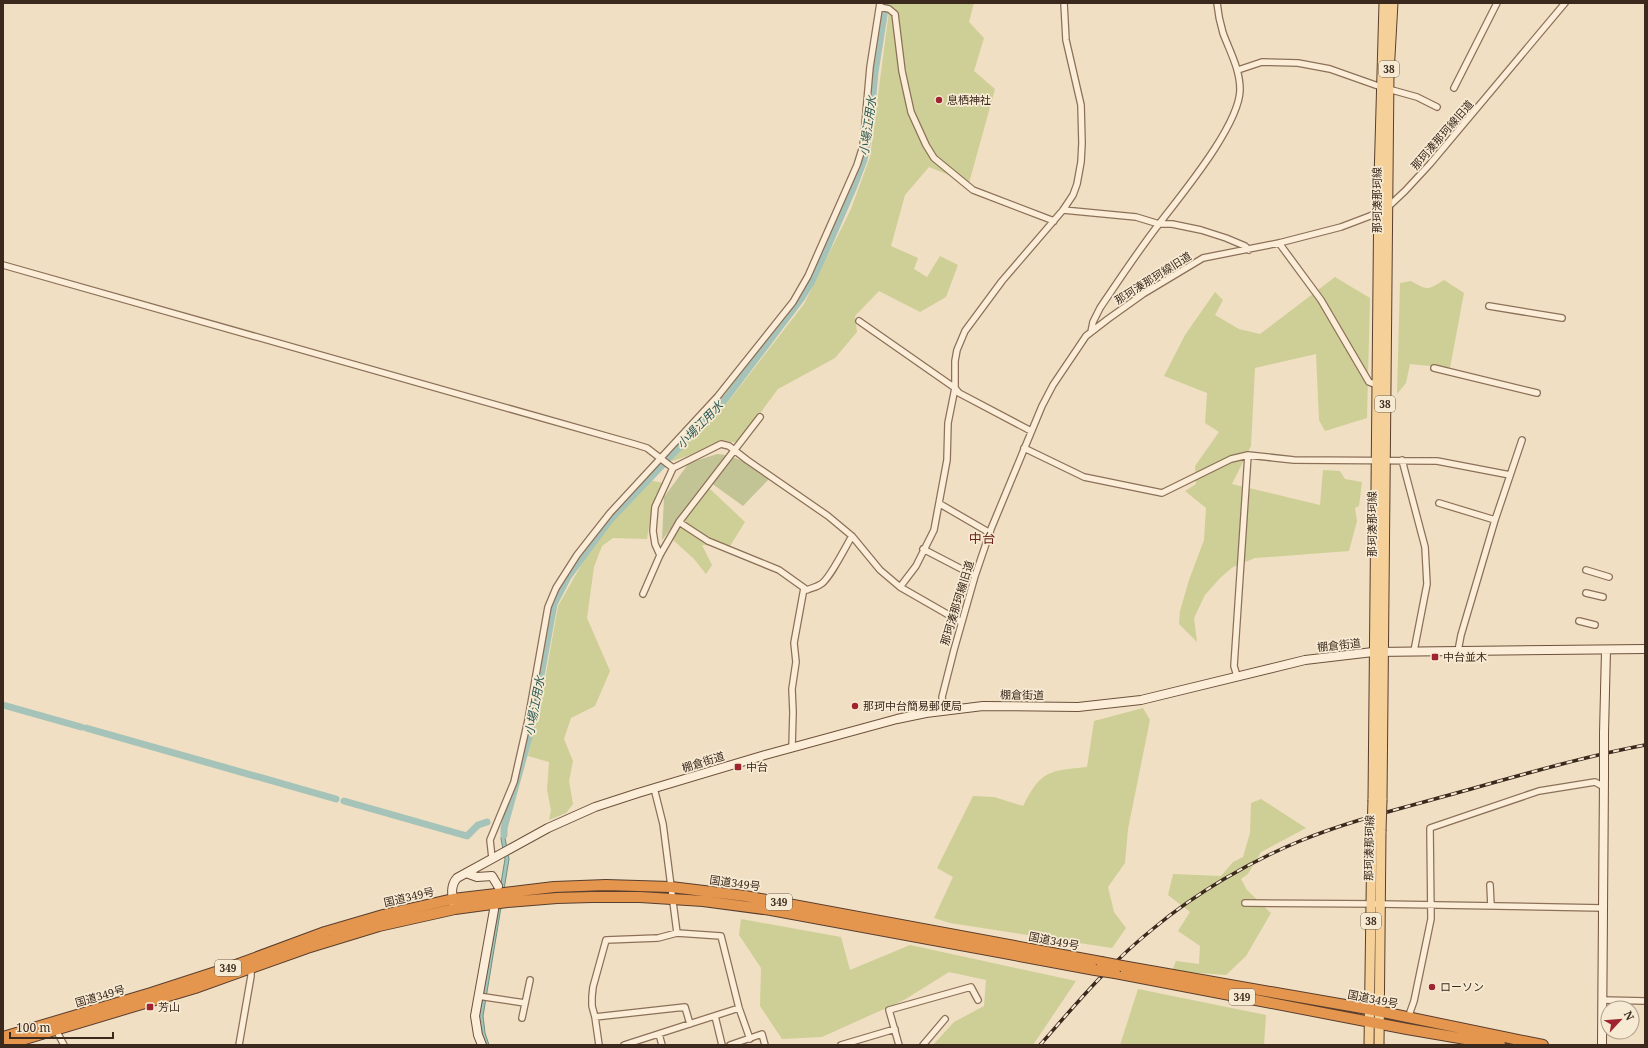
<svg xmlns="http://www.w3.org/2000/svg" width="1648" height="1048" viewBox="0 0 1648 1048" font-family="'Noto Serif','Noto Sans JP',serif">
	<style>
		.green { fill: #cdcf96 }
		.cemetery { fill: #c2c496 }
		.water { fill: #a5c3b8; stroke: #6b9285 }
		.lines { fill: none; stroke-linecap: round; stroke-linejoin: round }
		.canal { stroke: #a5c3b8; stroke-width: 7 }
		.street-casing { stroke: #8c7059; stroke-width: 8 }
		.secondary-casing { stroke: #6e513c; stroke-width: 10 }
		.primary-casing { stroke: #593e2d; stroke-width: 11 }
		.highway-casing { stroke: #593e2d; stroke-width: 12 }
		.street { stroke: #fbedd7; stroke-width: 5.5 }
		.secondary { stroke: #fbedd7; stroke-width: 8 }
		.primary { stroke: #f5d199; stroke-width: 9 }
		.highway { stroke: #e4964f; stroke-width: 10 }
		.rail-casing { stroke: #3b291d; stroke-width: 3.5 }
		.rail { stroke: #f7ead3; stroke-width: 2; stroke-dasharray: 6; stroke-linecap: butt }
		.secondary-bridge-casing { stroke: #6e513c; stroke-width: 10; stroke-linecap: butt }
		.primary-bridge-casing { stroke: #593e2d; stroke-width: 11; stroke-linecap: butt }
		.highway-bridge-casing { stroke: #593e2d; stroke-width: 12; stroke-linecap: butt }
		.secondary-bridge { stroke: #fbedd7; stroke-width: 8 }
		.primary-bridge { stroke: #f5d199; stroke-width: 9 }
		.highway-bridge { stroke: #e4964f; stroke-width: 10 }
		.poi-dot { fill: #9e2530; stroke: #f7ead3; stroke-width: 1.5 }
		.labels { text-anchor: middle; stroke-width: 3.5; stroke-linejoin: round; paint-order: stroke }
		.shield { fill: #f7ead3; stroke: #736354; stroke-width: 1 }
		.shield-label { font-size: 10px; font-weight: bold; fill: #3b291d }
		.poi-label { font-size: 11px; fill: #3b291d; stroke: #f7ead3; text-anchor: start }
		.street-label { font-size: 11px; fill: #3b291d; stroke: #f7ead3 }
		.water-label { font-size: 12px; font-style: italic; fill: #2c5b54; stroke: #f7ead3 }
		.quarter-label { font-size: 13px; fill: #6a251b; stroke: #f7ead3 }
	</style>
	<rect width="100%" height="100%" fill="#f0dfc3"/>
	<!-- green -->
	<path class="green" d="M890 3H974L969 22 984 38 974 71 995 89 969 183 929 167 905 195 891 246 918 258 914 269 927 277 940 256 958 265 946 297 920 312 879 291 855 316 857 332 835 358 778 389 738 443 721 440 690 455 673 461 670 458 731 398 804 304 851 209 870 157Z
		M1335 277 1370 298 1367 418 1325 431 1319 420 1316 354 1255 368 1251 446 1232 484 1320 505 1323 470 1340 471 1345 479 1362 482 1359 506 1355 508 1357 521 1349 551 1255 558 1233 567 1221 577 1205 595 1194 618 1197 642 1179 624 1180 611 1189 580 1204 540 1206 508 1185 491 1196 484 1195 466 1219 432 1205 423 1207 393 1164 376 1185 335 1215 292 1223 300 1215 315 1239 329 1260 334Z
		M1444 280 1464 293 1450 368 1410 364 1406 383 1397 394 1400 283 1411 281C1428 291 1428 290 1444 280Z
		M649 480 663 483 652 507 647 539 613 538 602 546 594 567 587 618 610 671 595 706 571 718 564 739 573 761 569 781 573 804 566 813 549 820 551 810 547 790 549 762 528 756 544 685 558 606 583 562 613 521Z
		M709 488 745 522 730 546 702 545 712 565 706 574 694 559 673 540 684 519Z
		M1143 708 1150 720 1128 829 1125 863 1108 887 1114 912 1126 928 1112 948 950 923 934 918 953 877 937 868 973 796 994 797 1023 806C1041 770 1049 771 1087 767L1094 721Z
		M1261 799 1306 828 1261 852 1248 874 1241 879 1247 890 1271 913 1246 956 1226 975 1172 971 1176 961 1199 964 1200 946 1178 931 1190 912 1168 895 1173 874 1221 876 1233 862 1243 857 1250 833 1251 803Z
		M741 919 841 937 850 970 910 945 1076 981 1033 1045H933L954 1022 984 1006 986 980 949 972 904 1000 822 1037 782 1039 760 1006 761 968 739 935Z
		M1138 989 1266 1015 1264 1045H1120Z"/>
	<!-- cemetery -->
	<path class="cemetery" d="M717 454C738 455 753 468 769 479L743 506 707 480 662 540 664 497 689 463Z"/>
	<!-- water -->
	<path class="water" d="M503 824 507 826 505 838 509 859 483 1016 485 1033 489 1045H485L481 1035 479 1015 505 859 501 839Z"/>
	<g class="lines">
		<!-- canal -->
		<path class="canal" d="M3 705 81 727
			M86 728 336 799
			M344 801 467 836 478 825 487 822
			M504 835V828L531 730 554 604 568 577 610 520 727 397 801 299 811 283 825 253 854 186 864 160 870 127 875 72 886 3"/>
		<!-- street casing -->
		<g class="street-casing">
			<path id="street" d="M880 7 889 9 895 14 902 71 911 112 926 145 934 158 973 190 1054 221
				M1238 70 1262 62 1298 63 1330 69 1381 87 1417 97 1437 107
				M1454 88 1497 3
				M1063 210 1136 217 1159 224H1172L1201 230 1226 238 1245 246 1249 250
				M1279 243 1321 300 1369 382 1377 385
				M3 265 634 444 647 448 673 468
				M1489 306 1562 318
				M859 321 955 388 959 393 1031 431
				M1091 332 1093 322 1100 308C1119 280 1138 251 1159 224 1181 195 1239 126 1240 90 1240 69 1230 52 1223 33 1220 23 1218 13 1217 3
				M1434 368 1537 393
				M1024 448 1084 477 1162 493 1231 459 1248 455 1294 460 1437 461 1510 475
				M1402 460 1425 547 1427 584 1414 651
				M1439 503 1495 520
				M940 504 990 533
				M679 522 708 541 779 570 807 590C811 588 817 587 821 584 829 580 846 546 852 536
				M923 549 975 576
				M660 555 655 544 653 531 655 507 673 468 721 444 729 446 747 460 828 516 852 536 880 570 900 587 961 622
				M1586 570 1609 577
				M900 587 916 566 934 530 947 460 948 423 955 388V361L957 350 965 331 1002 281 1063 210 1073 195 1077 184 1081 162 1082 143 1081 105 1066 40 1064 3
				M1586 593 1603 597
				M643 594 660 555 679 522 760 417
				M1579 621 1595 625
				M1458 651 1461 635 1495 520 1522 440
				M1237 676 1234 666 1248 455
				M944 711 942 697 954 650 975 576 991 529 1042 406 1053 385 1086 336 1108 319 1143 294 1203 258 1279 243 1341 227 1370 216 1389 206 1405 191 1430 164 1565 3
				M792 748 793 712 792 689 796 662 794 643 804 588
				M654 788 663 824 677 933
				M492 858 490 840 514 782 528 720 548 607 556 588 577 555 610 513 718 396 793 302 808 276 857 165 863 146 870 67 880 3
				M1490 885 1491 906
				M1245 903 1380 904 1603 908
				M478 996 525 1003
				M1603 1000 1645 1001
				M715 1016 722 1045
				M595 1017 685 1007 690 1024
				M522 1018 530 980
				M1408 1018 1414 1001 1431 919 1430 828 1539 791 1595 782 1604 787
				M55 1028 64 1045
				M659 1034 662 1045
				M239 1045 251 976V966
				M599 1045 595 1017 592 1006V997L593 987 606 940 658 938 677 933 721 936 739 1008 750 1039
				M624 1045 739 1008
				M730 1045 762 1034 765 1045
				M841 1045 895 1029
				M899 1045 889 1010 971 987 978 1000
				M923 1045 945 1019"/>
		</g>
		<!-- secondary casing -->
		<g class="secondary-casing">
			<path id="secondary" d="M1604 733 1606 650
				M466 873 477 877 492 876 498 886
				M454 905C452 895 450 886 457 878L548 828 595 807 638 793 765 755 897 719 926 713 983 706 1078 707 1141 700 1305 660 1373 652 1645 649
				M482 1045 478 1035 475 1016 494 910
				M1602 1045 1604 776"/>
		</g>
		<!-- primary casing -->
		<g class="primary-casing">
			<path id="primary" d="M1373 800 1379 179 1384 3
				M1382 800 1389 74 1393 3
				M1369 1045 1372 832
				M1379 1045 1381 831"/>
		</g>
		<!-- highway casing -->
		<g class="highway-casing">
			<path id="highway" d="M1122 966 1368 1009 1543 1045
				M1115 973 1407 1029 1500 1045
				M3 1037 151 993 225 969 325 932 383 915 453 899 554 887 606 885 671 887 745 896 1101 962
				M5 1045 195 988 307 948 379 926 455 909 507 902 557 898 592 897H640L703 901 771 910 1095 970"/>
		</g>
		<!-- street -->
		<use href="#street" class="street"/>
		<!-- secondary -->
		<use href="#secondary" class="secondary"/>
		<!-- primary -->
		<use href="#primary" class="primary"/>
		<!-- highway -->
		<use href="#highway" class="highway"/>
		<!-- rail casing -->
		<g class="rail-casing">
			<path id="rail" d="M1040 1045C1076 1004 1111 962 1154 928 1196 893 1249 862 1300 841 1351 820 1407 807 1460 792 1521 775 1582 757 1645 745"/>
		</g>
		<!-- rail -->
		<use href="#rail" class="rail"/>
		<!-- secondary-bridge casing -->
		<g class="secondary-bridge-casing">
			<path id="secondary-bridge" d="M1604 776V733"/>
		</g>
		<!-- primary-bridge casing -->
		<g class="primary-bridge-casing">
			<path id="primary-bridge" d="M1381 831 1382 800
				M1372 832 1373 800"/>
		</g>
		<!-- highway-bridge casing -->
		<g class="highway-bridge-casing">
			<path id="highway-bridge" d="M1101 962 1122 966
				M1095 970 1115 973"/>
		</g>
		<!-- secondary-bridge -->
		<use href="#secondary-bridge" class="secondary-bridge"/>
		<!-- primary-bridge -->
		<use href="#primary-bridge" class="primary-bridge"/>
		<!-- highway-bridge -->
		<use href="#highway-bridge" class="highway-bridge"/>
	</g>
	<!-- markers -->
	<g class="poi-dot">
		<circle cx="939" cy="100" r="4"/>
		<rect x="1431" y="653" width="8" height="8" rx="2"/>
		<circle cx="855" cy="706" r="4"/>
		<rect x="734" y="763" width="8" height="8" rx="2"/>
		<circle cx="1432" cy="987" r="4"/>
		<rect x="146" y="1003" width="8" height="8" rx="2"/>
	</g>
	<g class="labels">
		<!-- shield labels -->
		<g class="shield">
			<rect x="1379" y="61" width="20" height="16" rx="3"/>
			<rect x="1375" y="396" width="20" height="16" rx="3"/>
			<rect x="766" y="894" width="26" height="16" rx="3"/>
			<rect x="1361" y="913" width="20" height="16" rx="3"/>
			<rect x="215" y="960" width="26" height="16" rx="3"/>
			<rect x="1229" y="989" width="26" height="16" rx="3"/>
		</g>
		<g class="shield-label">
			<text x="1389" y="73">38</text>
			<text x="1385" y="408">38</text>
			<text x="779" y="906">349</text>
			<text x="1371" y="925">38</text>
			<text x="228" y="972">349</text>
			<text x="1242" y="1001">349</text>
		</g>
		<!-- poi labels -->
		<g class="poi-label">
			<text x="947" y="104">息栖神社</text>
			<text x="1443" y="661">中台並木</text>
			<text x="863" y="710">那珂中台簡易郵便局</text>
			<text x="746" y="771">中台</text>
			<text x="1440" y="991">ローソン</text>
			<text x="158" y="1011">芳山</text>
		</g>
		<!-- street labels -->
		<g class="street-label">
			<text transform="translate(1442 135) rotate(-49)" y="4">那珂湊那珂線旧道</text>
			<text transform="translate(1377 200) rotate(-90)" y="4">那珂湊那珂線</text>
			<text transform="translate(1153 278) rotate(-32)" y="4">那珂湊那珂線旧道</text>
			<text transform="translate(1372 524) rotate(-90)" y="4">那珂湊那珂線</text>
			<text transform="translate(957 603) rotate(-73)" y="4">那珂湊那珂線旧道</text>
			<text transform="translate(1339 645) rotate(-6)" y="4">棚倉街道</text>
			<text transform="translate(1022 695) rotate(1)" y="4">棚倉街道</text>
			<text transform="translate(703 762) rotate(-17)" y="4">棚倉街道</text>
			<text transform="translate(1369 848) rotate(-89)" y="4">那珂湊那珂線</text>
			<text transform="translate(735 883) rotate(8)" y="4">国道349号</text>
			<text transform="translate(409 897) rotate(-13)" y="4">国道349号</text>
			<text transform="translate(1054 941) rotate(11)" y="4">国道349号</text>
			<text transform="translate(100 996) rotate(-16)" y="4">国道349号</text>
			<text transform="translate(1373 999) rotate(11)" y="4">国道349号</text>
		</g>
		<!-- water labels -->
		<g class="water-label">
			<text transform="translate(868 126) rotate(-82)" y="4">小場江用水</text>
			<text transform="translate(700 425) rotate(-46)" y="4">小場江用水</text>
			<text transform="translate(535 706) rotate(-79)" y="4">小場江用水</text>
		</g>
		<!-- quarter labels -->
		<g class="quarter-label">
			<text x="982" y="543">中台</text>
		</g>
	</g>
	<!-- border -->
	<rect width="1648" height="1048" fill="none" stroke="#3b291d" stroke-width="8"/>
	<!-- north arrow -->
	<g transform="translate(1620 1020) rotate(64)"><circle r="19" fill="#f7ead3" stroke="#ac9d8a"/>
	<path d="M0-3L7 15L0 10L-7 15Z" fill="#9e2530"/>
	<text y="-6" font-size="11" font-weight="bold" text-anchor="middle" fill="#3b291d">N</text>
	</g>
	<!-- scale -->
	<path d="M10 1032v6h103v-6" fill="none" stroke="#3b291d" stroke-width="2"/>
	<text x="16" y="1032" font-size="12" fill="#3b291d" stroke="#f7ead3" stroke-width="3" paint-order="stroke">100 m</text>
</svg>
